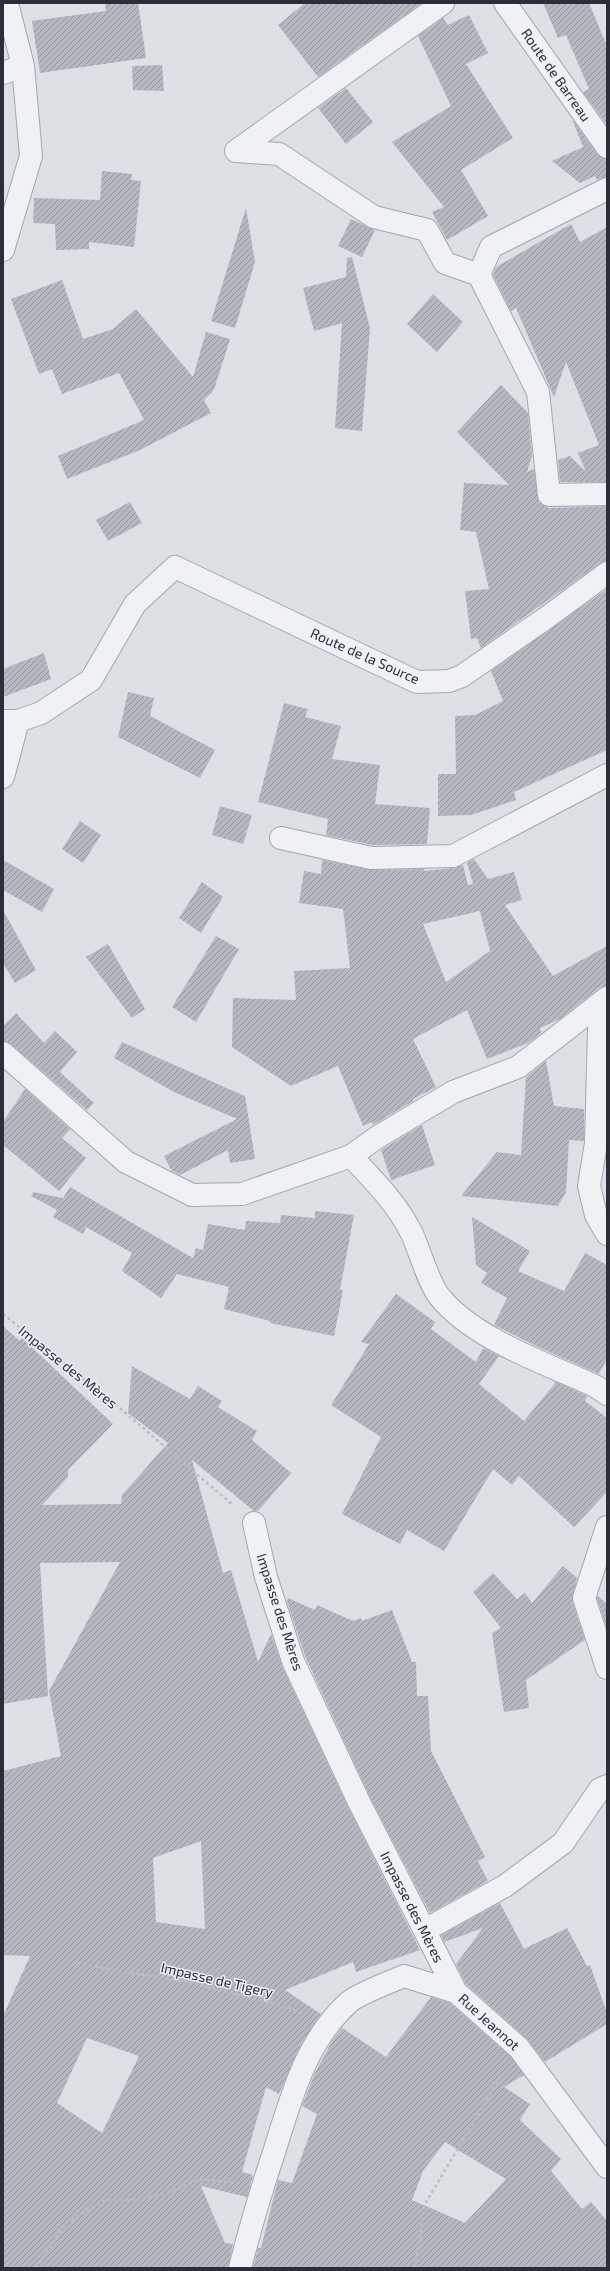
<svg xmlns="http://www.w3.org/2000/svg" width="610" height="2271" viewBox="0 0 610 2271" font-family="'Exo 2',sans-serif">
	<style>
		.building { fill: url(#building-hatch); fill-rule: evenodd }
		.lines { fill: none; stroke-linecap: round; stroke-linejoin: round }
		.minor-casing { stroke: #a3a7ae; stroke-width: 24 }
		.path { stroke: #bcbec4; stroke-width: 2.5; stroke-dasharray: 3 3; stroke-linecap: butt }
		.minor { stroke: #f0f1f4; stroke-width: 22 }
		.labels { text-anchor: middle; stroke-width: 3; stroke-linejoin: round; paint-order: stroke }
		.street-label { font-size: 14px; fill: #292e3a; stroke: #eceff3 }
	</style>
	<defs>
		<pattern id="building-hatch" width="6" height="6" patternUnits="userSpaceOnUse"><rect width="6" height="6" fill="#b5b9c1"/><path d="M-1 1l2-2M0 6l6-6M5 7l2-2" fill="none" stroke="#93979e"/></pattern>
	</defs>
	<rect width="100%" height="100%" fill="#dde0e5"/>
	<!-- building -->
	<path class="building" d="M105 3H138L146 58 40 73 32 21 106 11Z
		M305 3H422L318 77 278 25Z
		M543 3H589L607 46V125L583 92 589 89 566 35 558 38Z
		M469 15 488 53 466 64 513 138 461 170 488 216 447 240 432 212 444 207 392 142 451 106 418 36 443 18 448 25Z
		M162 65 164 91 133 90 132 66Z
		M346 88 373 122 346 144 318 108Z
		M572 119 597 154 607 159V177L597 180 595 176 580 183 552 161 583 147Z
		M102 171 132 174 131 180 141 181 134 247 89 242V249L56 250 55 224 33 223 34 198 100 200Z
		M246 208 255 262 235 328 211 321Z
		M351 219 375 230 362 257 338 246Z
		M571 224 580 242 607 227V482H560L558 460 570 456 586 472 578 453 599 445 566 362 554 397 516 308 511 311 493 275 496 267Z
		M352 257 370 328 362 431 335 428 342 323 314 331 303 288 346 277 347 258Z
		M62 280 83 339 113 329 136 309 193 377 206 332 230 339 214 390 204 400 211 413 140 450 67 479 58 456 144 420 119 373 62 394 52 369 39 374 11 299Z
		M433 294 463 322 437 352 407 324Z
		M501 385 528 413 532 456 527 472 534 469 539 502 549 508 607 506V561L600 563 481 648 477 638 471 639 465 591 489 589 476 532 460 530 464 483 509 485 457 432Z
		M130 502 142 523 108 541 96 520Z
		M607 589V750L514 792 516 800 471 815 438 816V774H456L455 716 475 715 503 701 491 671Z
		M44 653 51 679 3 697V669Z
		M128 692 154 698 150 716 215 750 200 778 118 737Z
		M284 703 308 709 305 717 341 726 332 759 380 765 375 804 430 808 427 844 372 845 326 835 328 819 258 802Z
		M220 806 252 815 243 844 212 835Z
		M80 821 101 835 83 863 62 849Z
		M474 859 488 879 514 872 522 900 505 905 553 976 607 946V986L599 988 560 1019 540 1028 541 1033 528 1043 487 1059 467 1010 413 1039 436 1087 413 1099V1101L373 1125 372 1122 363 1126 338 1066 291 1086 232 1047 233 998 296 1000 294 971 350 968 343 909 299 903 304 871 321 874 322 860 371 870 424 869V871L454 868 463 865 468 885 473 884 467 863ZM480 911 490 951 446 982 423 924Z
		M3 860 54 889 42 912 3 890Z
		M202 882 223 897 201 933 179 918Z
		M3 910 36 970 15 983 3 963Z
		M216 936 239 949 196 1022 172 1007Z
		M108 944 145 1009 132 1018 86 957Z
		M16 1013 44 1043 55 1031 77 1052 60 1072 94 1103 87 1110 11 1044 3 1041V1026Z
		M122 1042 245 1096 255 1159 230 1163 228 1150 180 1175 171 1170 164 1156 237 1119 174 1092 114 1058Z
		M546 1061 554 1106 584 1109V1141L569 1140 566 1192 558 1206 461 1196 497 1152 521 1155 526 1077Z
		M25 1089 70 1129 62 1138 86 1158 59 1191 3 1145V1122Z
		M422 1125 435 1165 391 1180 381 1150Z
		M70 1187 193 1258 196 1248 203 1250 208 1224 245 1230 246 1221 280 1223 281 1215 315 1218V1211L354 1215 340 1290H343L334 1336 270 1323V1321L224 1309 229 1287 177 1274 161 1298 122 1271 132 1253 86 1227 83 1234 53 1217 57 1210 31 1196 33 1192 63 1198Z
		M472 1217 530 1251 518 1271 564 1291 585 1253 607 1265V1359L599 1374 538 1347 494 1325 507 1298 481 1283 487 1273 476 1265Z
		M396 1294 435 1322 431 1329 476 1362 483 1348 499 1356 479 1384 524 1421 556 1382 587 1396 585 1401 607 1418V1492L574 1527 519 1476 512 1485 493 1469 444 1551 407 1530 400 1544 342 1514 381 1437 331 1405 369 1344 361 1342Z
		M3 1326 20 1341 22 1338 113 1424 68 1470V1477L42 1505 121 1504 122 1495 168 1443 128 1413 132 1366 190 1399 198 1386 222 1401 218 1407 257 1431 252 1440 291 1473 258 1511H254L192 1460 223 1573 231 1570 258 1662 271 1634 282 1666 348 1807 420 1950 356 1972 353 1962 285 1990 321 2014 300 2046 279 2094 266 2087 242 2172 253 2175 247 2197 201 2186 225 2243 233 2244 228 2268H3V2016L30 1956 3 1955V1771L61 1756 49 1691 120 1562 40 1563 48 1696 3 1704ZM201 1841 205 1929 156 1922 153 1858ZM87 2038 139 2056 102 2133 57 2103Z
		M563 1566 577 1578 572 1601 585 1640 526 1680 529 1708 504 1712 492 1633 501 1628 473 1592 493 1573 517 1599 525 1593 532 1603Z
		M598 1596 607 1604 606 1626 597 1598Z
		M288 1598 315 1610 317 1605 353 1621 361 1618 362 1621 392 1610 412 1662H416L417 1696H428L431 1751 485 1857 478 1861 488 1881 430 1913 370 1797 305 1656 287 1601Z
		M500 1903 524 1949 567 1928 587 1966 590 1965 607 2013V2024L545 2062 527 2039 466 1984 456 1964 483 1928 444 1942 441 1935Z
		M431 1997 450 2003 510 2056 524 2075 504 2087 530 2104 520 2120 561 2159 551 2171 582 2209 591 2202 607 2221V2268H253L258 2248H261L278 2180 292 2183 317 2114 302 2106 314 2075 332 2041 342 2028 386 2057ZM445 2142 506 2179 465 2223 412 2200 423 2171Z"/>
	<g class="lines">
		<!-- minor casing -->
		<g class="minor-casing">
			<path id="minor" d="M505 3 607 147
				M3 73 23 66
				M236 151 279 154 374 217 427 230 445 263 479 275
				M236 151 443 3
				M607 189 491 247 479 275 538 392 549 495 607 494
				M3 250 31 156 23 66 7 3
				M3 721H18L41 713 91 680 135 604 175 567 417 682 449 681 462 676 546 618 607 573
				M3 777 18 721
				M281 838 371 858 453 856 607 775
				M607 1008 599 1030 596 1143 589 1186 596 1215 607 1234
				M3 1053 126 1162 192 1195 242 1194 351 1156C373 1180 396 1202 411 1232 419 1248 428 1282 439 1296 473 1339 545 1363 595 1386L607 1394
				M351 1156 376 1138 453 1092 518 1067 607 998
				M254 1523 266 1577 293 1661 359 1802 456 1992
				M607 1527 584 1598 607 1668
				M425 1930 505 1886 563 1843 600 1789 607 1786
				M240 2268C250 2228 262 2188 275 2149 292 2095 306 2041 349 2002 360 1993 390 1982 404 1976L456 1992 519 2048 607 2167"/>
		</g>
		<!-- path -->
		<path class="path" d="M3 1314 114 1403 234 1506
			M77 1963 116 1971 184 1981 288 2007 303 2014
			M36 2268 66 2223 105 2200 144 2199 176 2190 201 2179 234 2183
			M415 2268 425 2204 502 2074"/>
		<!-- minor -->
		<use href="#minor" class="minor"/>
	</g>
	<g class="labels">
		<!-- street labels -->
		<g class="street-label">
			<text transform="translate(556 75) rotate(55)" y="5">Route de Barreau</text>
			<text transform="translate(365 656) rotate(24)" y="5">Route de la Source</text>
			<text transform="translate(68 1367) rotate(39)" y="5">Impasse des Mères</text>
			<text transform="translate(280 1612) rotate(72)" y="5">Impasse des Mères</text>
			<text transform="translate(412 1907) rotate(63)" y="5">Impasse des Mères</text>
			<text transform="translate(217 1980) rotate(13)" y="5">Impasse de Tigery</text>
			<text transform="translate(489 2022) rotate(42)" y="5">Rue Jeannot</text>
		</g>
	</g>
	<!-- border -->
	<rect width="610" height="2271" fill="none" stroke="#292e3a" stroke-width="8"/>
</svg>
